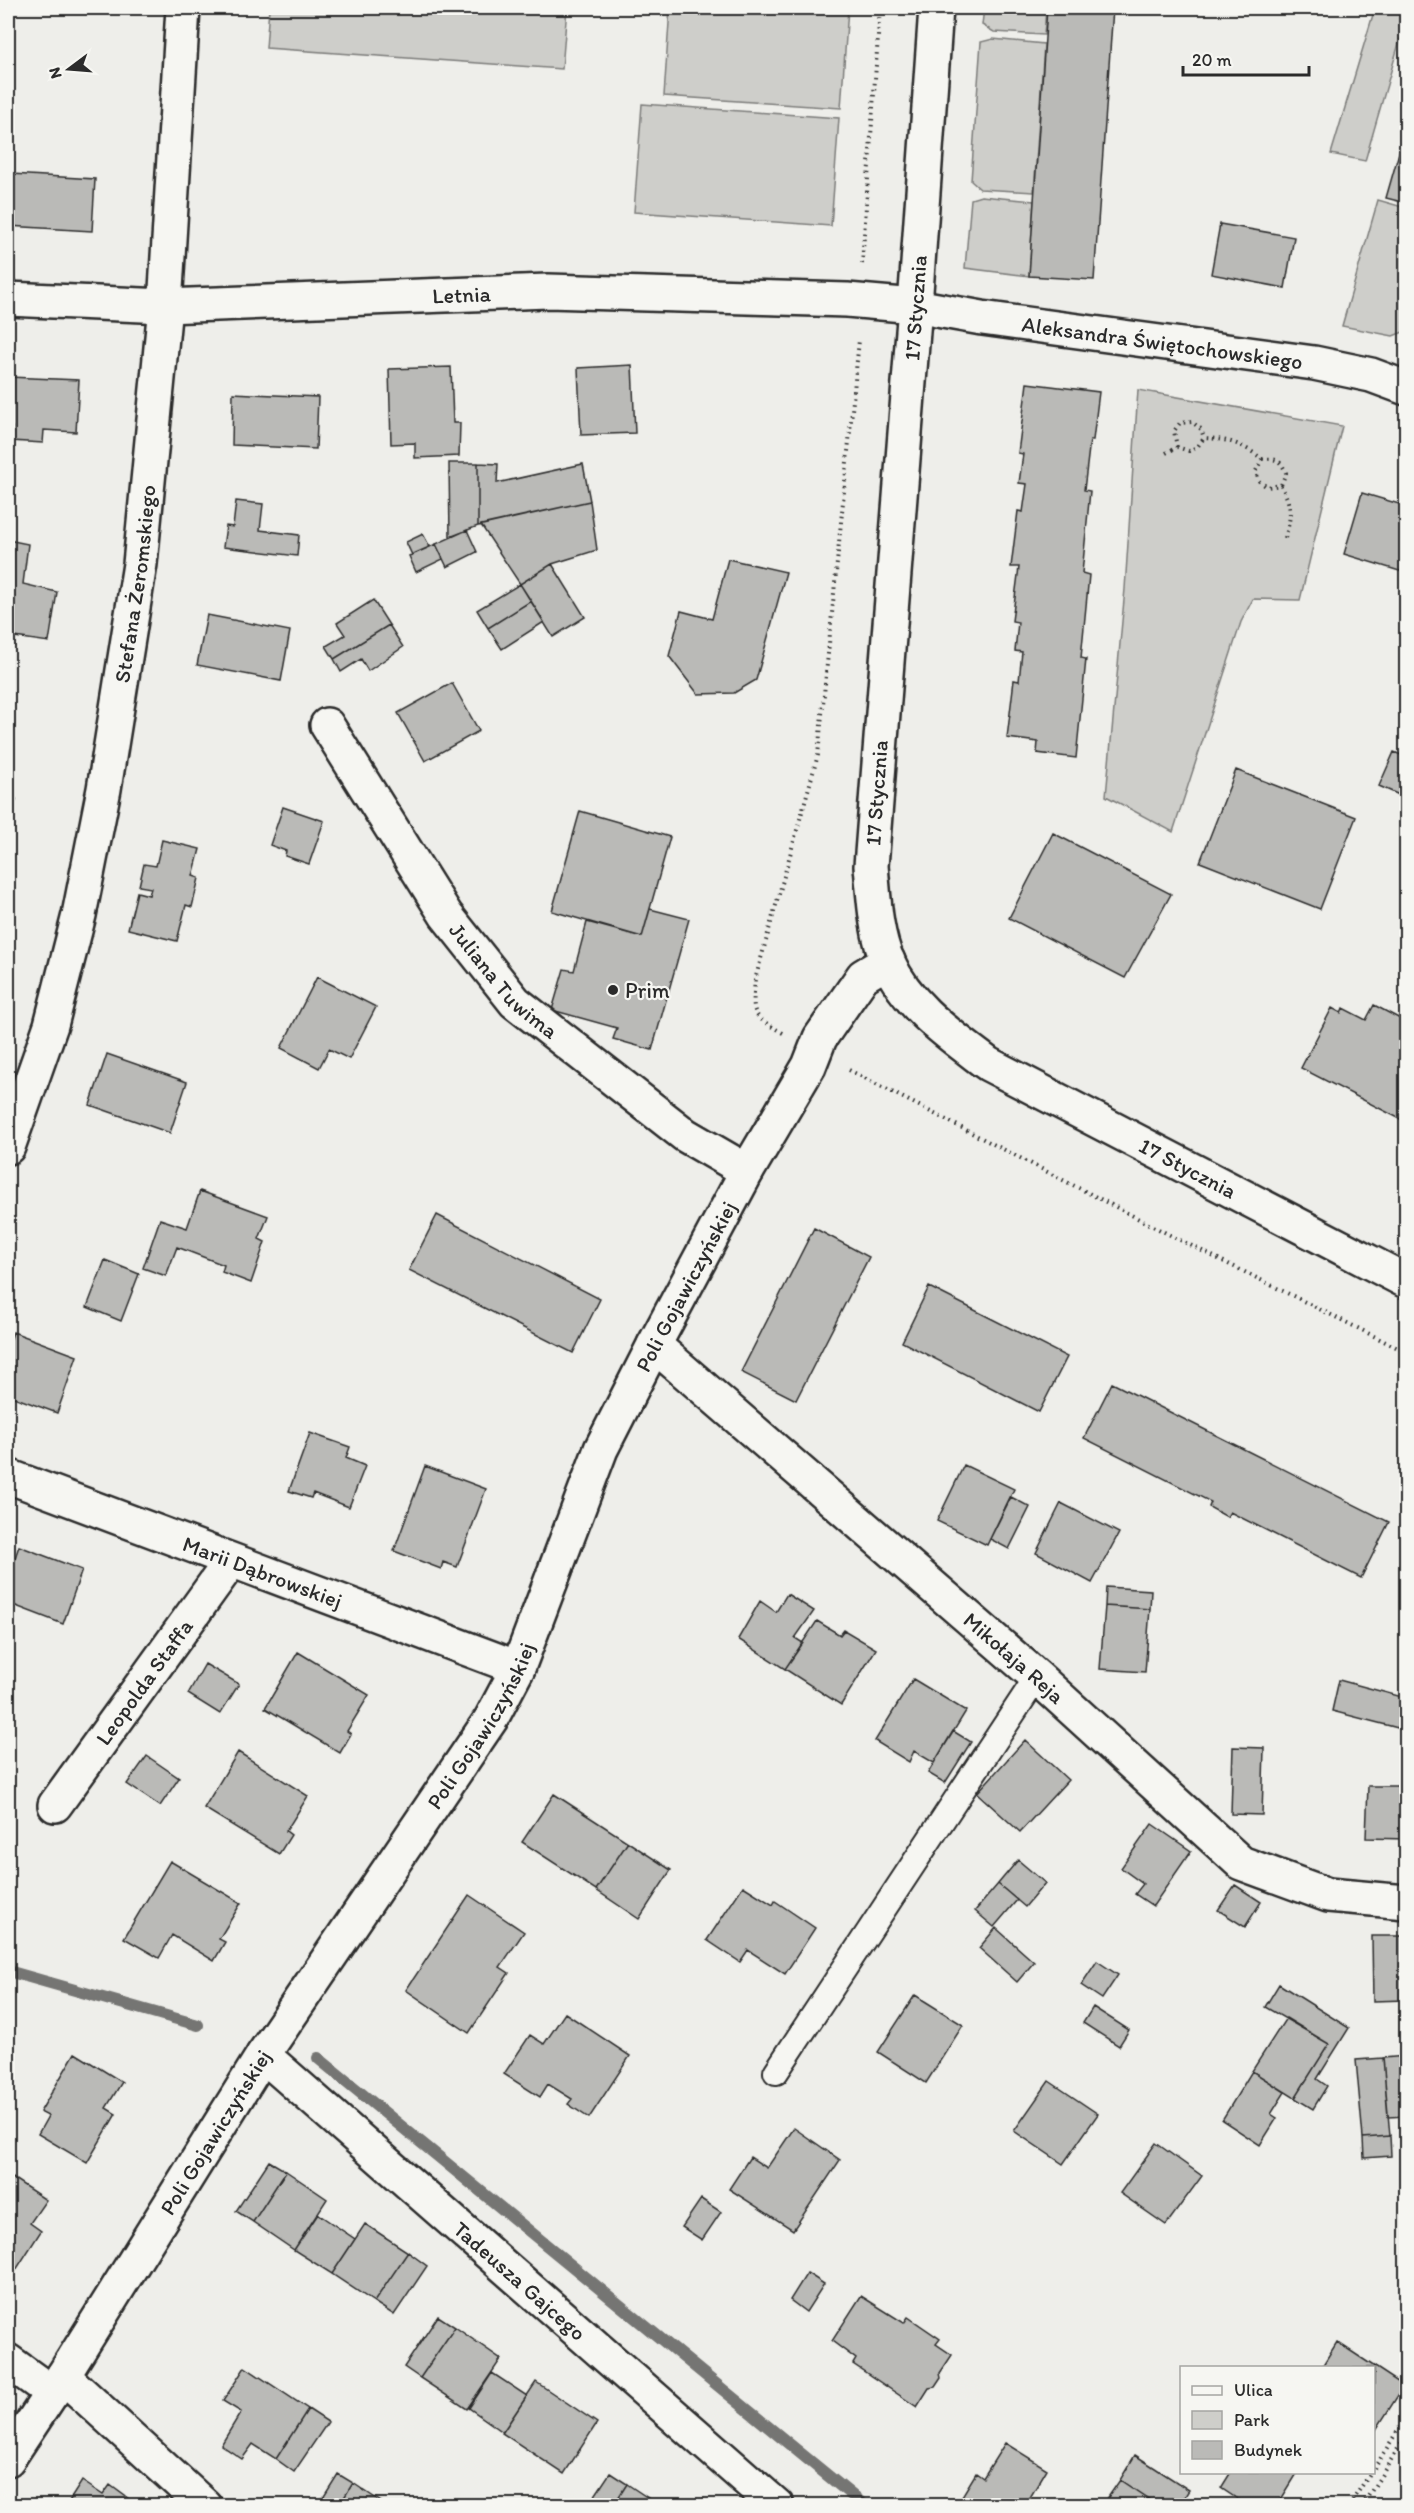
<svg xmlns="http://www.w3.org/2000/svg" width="1414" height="2513" viewBox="0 0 1414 2513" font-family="Itim,sans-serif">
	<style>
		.green { fill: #cececa; stroke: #7c7c7a; stroke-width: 1.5 }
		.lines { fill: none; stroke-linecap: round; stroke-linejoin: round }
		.stream { stroke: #757573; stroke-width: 12 }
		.building { fill: #babab7; stroke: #2b2b2b; stroke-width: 1.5 }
		.service-casing { stroke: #2b2b2b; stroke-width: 28 }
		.minor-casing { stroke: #2b2b2b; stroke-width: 38 }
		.tertiary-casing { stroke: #2b2b2b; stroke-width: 38 }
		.path { stroke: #2b2b2b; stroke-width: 4; stroke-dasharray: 1.5 4.5; stroke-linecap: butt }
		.service { stroke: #f6f6f2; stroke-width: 24 }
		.minor { stroke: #f6f6f2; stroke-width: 33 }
		.tertiary { stroke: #f6f6f2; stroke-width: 33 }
		.poi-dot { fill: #2b2b2b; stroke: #f6f6f2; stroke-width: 2 }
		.labels { text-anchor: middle; stroke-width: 4.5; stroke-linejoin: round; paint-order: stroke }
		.street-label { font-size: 22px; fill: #2b2b2b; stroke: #f6f6f2 }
		.poi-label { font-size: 22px; fill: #2b2b2b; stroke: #f6f6f2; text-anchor: start }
	</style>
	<rect width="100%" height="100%" fill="#eeeeea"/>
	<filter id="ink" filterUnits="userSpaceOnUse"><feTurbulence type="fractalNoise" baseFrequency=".0167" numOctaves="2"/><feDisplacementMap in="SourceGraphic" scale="12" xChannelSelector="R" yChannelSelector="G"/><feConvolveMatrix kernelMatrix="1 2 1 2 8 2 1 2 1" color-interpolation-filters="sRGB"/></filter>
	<g filter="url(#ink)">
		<!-- green -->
		<path class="green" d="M269 8H567L562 69 266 48Z
			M670 8H848L841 108 664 96Z
			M984 8H1046L1044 35 994 32 982 25Z
			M1375 8H1406V19L1365 161 1331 154Z
			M993 39 1044 44 1034 192 980 189 971 181 981 42Z
			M642 104 839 118 831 226 634 212Z
			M981 196 1034 201 1029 276 965 268 971 199Z
			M1378 200 1406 208V331L1393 336 1342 326Z
			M1138 390 1342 426 1300 600 1253 599 1241 622 1173 832 1106 796 1125 589Z"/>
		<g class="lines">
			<!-- stream -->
			<path class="stream" d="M8 1971 198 2025
				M318 2058 865 2506"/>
		</g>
		<!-- building -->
		<path class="building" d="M1047 8H1113L1094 280 1029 276Z
			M1406 128V203L1386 198Z
			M11 174 95 179 92 231 8 226Z
			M1220 224 1294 237 1285 288 1211 274Z
			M632 365 635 433 581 435 578 368Z
			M451 367 453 423H460L459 456 415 458V443L391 444 389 369Z
			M8 377 79 380 76 432 44 430 43 443 11 441 12 427H8Z
			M1027 383 1099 392 1093 440H1090L1084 490 1090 491 1082 573 1089 575 1081 658 1086 659 1076 758 1037 753 1038 742 1007 738 1014 680 1019 681 1022 652 1015 651 1018 622 1012 621 1019 567H1011L1018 511 1023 512 1027 484 1019 483 1023 454 1018 453Z
			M233 393 318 397 316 449 232 445Z
			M449 463H478V526L450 537Z
			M478 463 498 464 497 483 583 464 590 501 478 526Z
			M1362 493 1406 506V573L1344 554Z
			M236 501 263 504 260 530 299 535 297 556 223 547 226 526 233 527Z
			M590 501 597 550 552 564 520 584 481 525Z
			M467 530 477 552 447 567 436 544Z
			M423 534 430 547 412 555 406 542Z
			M8 540 28 544 23 584 57 592 49 642 8 636Z
			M436 544 443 559 416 572 409 556Z
			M728 559 786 572 756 680 734 693 698 694 669 656 681 611 712 619Z
			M552 564 585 617 553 637 520 584Z
			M520 584 531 601 488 628 477 610Z
			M373 600 389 625 334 659 326 646 345 635 337 623Z
			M531 601 544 622 502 649 488 628Z
			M207 615 290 631 281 681 197 665Z
			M389 625 403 647 368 671 361 659 341 672 334 659Z
			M452 683 479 731 425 761 398 713Z
			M1394 752 1406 757V798L1379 786Z
			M1236 770 1356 817 1320 909 1200 862Z
			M8 797 16 799 8 840Z
			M283 807 324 821 309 864 285 856 286 851 270 845Z
			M580 811 670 837 642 937 552 911Z
			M1053 833 1171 894 1125 978 1009 918Z
			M162 840 200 849 193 876 199 878 192 907 186 905 177 941 128 929 137 892 149 895 151 888 139 886 144 864 156 866Z
			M650 909 689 919 652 1050 613 1039 617 1028 552 1010 564 969 574 971 587 922 642 937Z
			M317 977 376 1007 349 1059 329 1049 319 1068 281 1048Z
			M1374 1005 1406 1022V1122L1301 1068 1332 1008 1341 1013 1343 1008 1366 1020Z
			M107 1054 187 1082 170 1133 90 1105Z
			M200 1191 268 1216 259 1239 265 1242 251 1283 222 1272 224 1265 177 1247 166 1276 143 1268 160 1219 187 1228Z
			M437 1215 600 1299 573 1353 409 1270Z
			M814 1228 869 1257 796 1400 741 1372Z
			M105 1260 139 1274 121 1321 87 1307Z
			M929 1287 1067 1357 1039 1412 902 1342Z
			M13 1332 77 1356 57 1413 8 1395V1347Z
			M1112 1383 1389 1522 1361 1578 1230 1512 1227 1517 1209 1507 1211 1502 1084 1438Z
			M310 1433 350 1447 346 1458 365 1466 349 1507 313 1493 311 1498 289 1491Z
			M964 1465 1014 1489 987 1545 937 1521Z
			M425 1466 486 1489 457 1567 443 1562 441 1569 394 1551Z
			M1011 1497 1030 1507 1009 1549 990 1539Z
			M1061 1503 1119 1533 1092 1583 1036 1553Z
			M19 1546 82 1570 63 1624 8 1603V1578Z
			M1106 1587 1151 1590 1150 1609 1105 1606Z
			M787 1594 814 1611 795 1638 803 1643 785 1669 738 1639 760 1601 776 1612Z
			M1105 1606 1150 1609 1145 1672 1100 1669Z
			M817 1621 840 1635 844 1630 876 1649 841 1705 785 1669Z
			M298 1652 369 1695 347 1731 351 1734 340 1753 265 1708Z
			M205 1664 239 1684 220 1714 188 1694Z
			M913 1679 966 1711 934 1763 914 1751 909 1762 875 1741Z
			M1339 1680 1406 1698V1710L1402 1729 1332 1711Z
			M953 1731 971 1742 945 1783 928 1773Z
			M1025 1740 1068 1780 1020 1832 977 1793Z
			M1233 1747 1264 1748 1262 1815 1231 1814Z
			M238 1752 308 1796 286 1831 291 1835 279 1854 204 1808Z
			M147 1756 179 1778 160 1806 127 1784Z
			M1368 1786H1406V1839L1366 1838Z
			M554 1794 628 1842 596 1890 522 1842Z
			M1152 1824 1191 1851 1153 1906 1135 1894 1143 1884 1121 1868Z
			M628 1842 671 1870 639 1919 596 1890Z
			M1018 1860 1045 1883 1025 1907 998 1884Z
			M170 1861 241 1903 219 1939 225 1942 214 1961 172 1935 159 1958 124 1938Z
			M998 1884 1017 1900 994 1927 975 1911Z
			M1235 1885 1261 1902 1245 1927 1218 1910Z
			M743 1886 773 1905 775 1901 815 1928 785 1974 748 1950 740 1962 707 1940Z
			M469 1895 524 1932 500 1967 509 1973 469 2033 406 1990Z
			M996 1928 1034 1962 1017 1982 979 1948Z
			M1372 1936H1406V2000L1373 2001Z
			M1097 1961 1118 1975 1102 1999 1081 1985Z
			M1279 1984 1349 2028 1317 2079 1327 2086 1313 2109 1295 2098 1329 2044 1265 2007Z
			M915 1995 963 2025 926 2083 878 2052Z
			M1093 2007 1129 2030 1119 2046 1083 2023Z
			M565 2013 630 2056 589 2118 568 2104 572 2099 548 2084 540 2097 504 2074 530 2035 544 2044Z
			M1286 2018 1329 2044 1295 2098 1252 2071Z
			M75 2053 122 2082 106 2108 116 2114 87 2163 38 2134 48 2116 40 2112Z
			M1406 2056V2116L1388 2117 1383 2058Z
			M1383 2058 1390 2136 1363 2138 1356 2060Z
			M1252 2071 1285 2092 1271 2114 1277 2118 1260 2145 1222 2120Z
			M1049 2081 1098 2114 1063 2164 1014 2131Z
			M794 2128 840 2160 793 2230 729 2189 750 2157 767 2168Z
			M1390 2136 1391 2156 1364 2158 1363 2138Z
			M1156 2143 1202 2176 1166 2225 1120 2193Z
			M269 2161 286 2171 253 2222 236 2211Z
			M286 2171 327 2199 294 2250 253 2222Z
			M8 2175 46 2200 30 2223 41 2231 9 2281Z
			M701 2199 721 2212 702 2240 682 2227Z
			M318 2214 355 2239 332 2274 294 2250Z
			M365 2224 408 2252 374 2302 332 2274Z
			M408 2252 427 2266 394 2315 374 2302Z
			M807 2273 824 2284 806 2312 790 2300Z
			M861 2296 904 2323 908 2317 940 2339 936 2344 952 2355 940 2373 941 2378 935 2387 929 2388 917 2407 853 2364 856 2359 832 2341Z
			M438 2316 455 2327 420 2378 404 2367Z
			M455 2327 501 2359 467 2409 420 2378Z
			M1337 2342 1404 2386 1374 2433V2368H1321Z
			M245 2367 308 2409 276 2459 253 2444 242 2459 221 2445 241 2412 223 2401Z
			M492 2373 527 2396 503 2432 469 2408Z
			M536 2382 597 2423 564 2474 502 2433Z
			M308 2409 328 2422 294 2472 276 2459Z
			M1005 2443 1047 2469 1025 2506H956L976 2473 983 2478Z
			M1135 2455 1189 2490 1179 2506H1159L1120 2480Z
			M1231 2472H1298L1277 2506H1248L1221 2488Z
			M610 2473 627 2484 613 2506H588Z
			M338 2474 353 2483 339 2506H318Z
			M1120 2480 1159 2506H1102Z
			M82 2481 103 2495 110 2485 129 2499 125 2506H66Z
			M353 2483 387 2506H339Z
			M627 2484 660 2506H613Z"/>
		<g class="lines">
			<!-- service casing -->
			<g class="service-casing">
				<path id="service" d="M776 2072 1037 1677"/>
			</g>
			<!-- minor casing -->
			<g class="minor-casing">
				<g id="minor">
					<path id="s1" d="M8 299 165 306 548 291 847 300 915 306 982 318 1314 363 1371 375 1406 388"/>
					<path id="s2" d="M327 725 446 915 515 1002 685 1135 747 1171"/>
					<path id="s3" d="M8 1147 51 1025 79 915 104 789 140 564 165 306 183 8"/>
					<path id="s4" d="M654 1345 1037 1677 1241 1863 1328 1895 1406 1902"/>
					<path id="s5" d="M8 1476 518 1668"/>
					<path id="s6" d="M55 1805 231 1561"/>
					<path id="s7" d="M263 2055 777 2506"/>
					<path d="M8 2361 52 2393"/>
					<path d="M63 2376 205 2506"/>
					<path id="s8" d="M8 2459 63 2376 263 2055 491 1719 518 1668 601 1449 654 1345 747 1171 809 1066 820 1038 863 976 888 961"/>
				</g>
			</g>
			<!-- tertiary casing -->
			<g class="tertiary-casing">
				<g id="tertiary">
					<path id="s9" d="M936 8 915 306 871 866C874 897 875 933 888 962 908 1007 950 1035 988 1064L1406 1281"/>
				</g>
			</g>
			<!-- path -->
			<path class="path" d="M862 264 880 8
				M1177 447 1174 431 1180 423 1192 422 1201 429 1204 438
				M1166 453 1177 447 1189 451 1198 446 1204 438C1228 439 1243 444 1262 459L1256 471 1259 481 1267 487 1281 485C1292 507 1292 514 1285 538
				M1262 459C1276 458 1281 460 1286 473L1281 485
				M783 1033C751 1015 752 1015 755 980L818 755 859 340
				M849 1070 1176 1238 1406 1352
				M1374 2469 1406 2417
				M1349 2506 1371 2472
				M1362 2506 1406 2436"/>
			<!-- service -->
			<use href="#service" class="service"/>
			<!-- minor -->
			<use href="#minor" class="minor"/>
			<!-- tertiary -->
			<use href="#tertiary" class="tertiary"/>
		</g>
	</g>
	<!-- markers -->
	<circle class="poi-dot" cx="613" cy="990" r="6"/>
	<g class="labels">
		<!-- street labels -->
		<g class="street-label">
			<text dy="8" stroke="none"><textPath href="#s1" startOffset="454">Letnia</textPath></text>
			<text transform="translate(915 308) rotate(-86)" y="8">17 Stycznia</text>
			<text dy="8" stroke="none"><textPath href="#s1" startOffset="1158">Aleksandra Świętochowskiego</textPath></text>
			<text dy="8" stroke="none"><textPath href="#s3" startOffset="579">Stefana Żeromskiego</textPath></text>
			<text transform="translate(876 793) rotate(-86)" y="8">17 Stycznia</text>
			<text dy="8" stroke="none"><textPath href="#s2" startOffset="312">Juliana Tuwima</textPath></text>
			<text dy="8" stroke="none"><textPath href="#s9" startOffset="1328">17 Stycznia</textPath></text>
			<text dy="8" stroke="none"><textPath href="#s8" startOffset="1359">Poli Gojawiczyńskiej</textPath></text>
			<text dy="8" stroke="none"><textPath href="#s5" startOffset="272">Marii Dąbrowskiej</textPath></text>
			<text dy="8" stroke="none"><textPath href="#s4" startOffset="477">Mikołaja Reja</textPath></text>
			<text dy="8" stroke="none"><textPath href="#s6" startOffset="152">Leopolda Staffa</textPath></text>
			<text dy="8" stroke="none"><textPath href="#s8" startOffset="873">Poli Gojawiczyńskiej</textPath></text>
			<text dy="8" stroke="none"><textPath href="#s8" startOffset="387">Poli Gojawiczyńskiej</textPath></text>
			<text dy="8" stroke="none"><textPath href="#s7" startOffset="342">Tadeusza Gajcego</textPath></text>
		</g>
		<!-- poi labels -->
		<g class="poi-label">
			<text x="625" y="998">Prim</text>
		</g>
	</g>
	<!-- margin -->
	<rect width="1414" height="2513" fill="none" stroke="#f6f6f2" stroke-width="30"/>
	<rect x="15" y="15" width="1384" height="2483" fill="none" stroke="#2b2b2b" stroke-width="2" filter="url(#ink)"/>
	<!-- legend -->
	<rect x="1180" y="2366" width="195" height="108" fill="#f6f6f2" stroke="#a5a5a2" stroke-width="1.5"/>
	<rect x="1192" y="2386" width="30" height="9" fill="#f6f6f2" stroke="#a5a5a2" stroke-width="1.5"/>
	<text x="1234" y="2396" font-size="18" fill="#2b2b2b">Ulica</text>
	<rect x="1192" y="2411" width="30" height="18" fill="#cececa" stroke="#a5a5a2" stroke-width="1.5"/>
	<text x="1234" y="2426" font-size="18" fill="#2b2b2b">Park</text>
	<rect x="1192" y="2441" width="30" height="18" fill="#babab7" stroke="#a5a5a2" stroke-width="1.5"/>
	<text x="1234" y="2456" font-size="18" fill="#2b2b2b">Budynek</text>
	<!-- north arrow -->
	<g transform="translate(69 69) rotate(254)" stroke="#f6f6f2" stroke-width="4.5" paint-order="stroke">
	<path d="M0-4.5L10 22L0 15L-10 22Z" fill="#2b2b2b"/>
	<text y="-9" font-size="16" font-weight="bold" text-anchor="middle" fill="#2b2b2b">N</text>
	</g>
	<!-- scale -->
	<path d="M1183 66v9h126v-9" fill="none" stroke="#2b2b2b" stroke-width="3"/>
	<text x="1192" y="66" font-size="18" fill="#2b2b2b" stroke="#f6f6f2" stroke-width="4.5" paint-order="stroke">20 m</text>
</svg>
